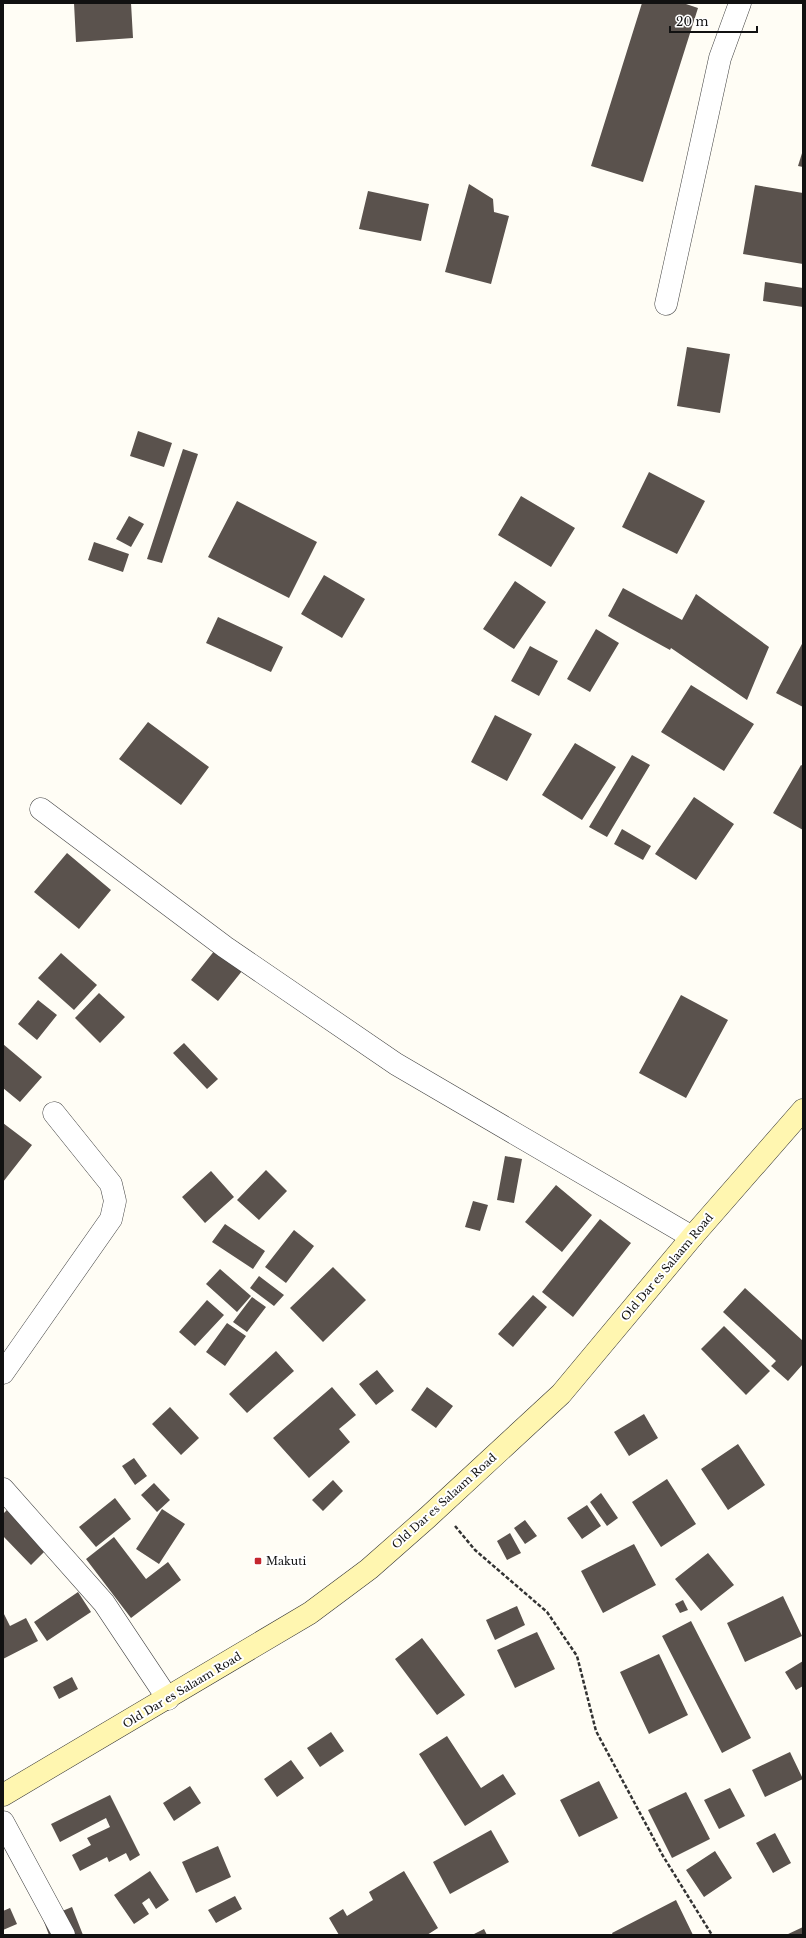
<svg xmlns="http://www.w3.org/2000/svg" width="806" height="1938" viewBox="0 0 806 1938" font-family="'Libre Baskerville',serif">
	<style>
		.building { fill: #5a524d }
		.lines { fill: none; stroke-linecap: round; stroke-linejoin: round }
		.street-casing { stroke: #444; stroke-width: 23 }
		.secondary-casing { stroke: #333; stroke-width: 23 }
		.path { stroke: #333; stroke-width: 2.5; stroke-dasharray: 4 2; stroke-linecap: butt }
		.street { stroke: #fff; stroke-width: 22 }
		.secondary { stroke: #fff6b0; stroke-width: 22 }
		.poi-dot { fill: #c4262e; stroke: #fff; stroke-width: 1.5 }
		.labels { text-anchor: middle; stroke-width: 4; stroke-linejoin: round; paint-order: stroke }
		.street-label { font-size: 11px; fill: #111; stroke: #fff }
		.poi-label { font-size: 11px; fill: #111; stroke: #fff; text-anchor: start }
	</style>
	<rect width="100%" height="100%" fill="#fffdf5"/>
	<!-- building -->
	<path class="building" d="M74 3H131L133 38 76 42Z
		M642 3H683L698 8 643 182 591 166Z
		M803 150V167L798 166Z
		M469 184 493 199 494 212 509 216 491 284 445 272Z
		M755 185 803 193V264L743 254Z
		M368 191 429 204 421 241 359 229Z
		M765 282 803 288V307L763 301Z
		M687 347 730 354 720 413 677 406Z
		M138 431 172 443 164 467 130 456Z
		M183 449 198 454 162 563 147 559Z
		M649 472 705 501 677 554 622 527Z
		M521 496 575 528 551 567 498 535Z
		M237 501 317 542 289 598 208 557Z
		M129 516 144 524 131 547 116 539Z
		M94 542 129 554 123 572 88 560Z
		M324 575 365 599 342 638 301 614Z
		M515 581 546 602 514 649 483 629Z
		M623 588 682 620 696 594 769 647 747 700 671 648 670 650 608 616Z
		M218 617 283 647 271 672 206 643Z
		M596 629 619 643 590 692 567 679Z
		M803 642V707L776 693Z
		M530 646 558 661 539 696 511 681Z
		M691 685 754 724 724 771 661 732Z
		M495 715 532 734 507 781 471 762Z
		M148 722 209 767 181 805 119 759Z
		M575 743 616 767 582 820 542 795Z
		M632 755 650 765 607 837 589 827Z
		M801 765 803 766V830L773 813Z
		M694 797 734 824 696 880 655 854Z
		M622 829 651 846 643 860 614 844Z
		M67 853 111 890 79 929 34 892Z
		M215 950 242 971 218 1001 191 980Z
		M61 953 97 985 74 1010 38 978Z
		M99 993 125 1017 100 1043 75 1018Z
		M681 995 728 1020 686 1098 639 1073Z
		M38 1000 57 1015 37 1040 18 1024Z
		M184 1043 218 1079 207 1089 173 1053Z
		M3 1044 42 1077 20 1102 3 1088Z
		M3 1123 32 1145 3 1182Z
		M505 1156 522 1159 514 1203 497 1200Z
		M266 1170 287 1191 259 1220 237 1200Z
		M211 1171 234 1197 205 1223 182 1197Z
		M556 1185 592 1215 562 1252 525 1222Z
		M473 1201 488 1205 480 1231 465 1227Z
		M600 1219 631 1243 573 1317 542 1292Z
		M225 1224 265 1251 253 1269 212 1242Z
		M294 1230 314 1246 286 1283 265 1267Z
		M333 1267 366 1300 323 1342 290 1308Z
		M220 1269 251 1296 237 1312 206 1284Z
		M259 1276 284 1295 274 1306 250 1288Z
		M745 1288 803 1341V1364L788 1381 771 1366 776 1361 723 1312Z
		M533 1295 547 1307 513 1347 498 1334Z
		M252 1297 266 1307 247 1332 233 1322Z
		M207 1300 224 1315 195 1346 179 1332Z
		M227 1323 246 1336 225 1366 206 1352Z
		M724 1326 770 1371 746 1395 701 1349Z
		M276 1351 294 1371 247 1413 229 1394Z
		M377 1370 394 1391 376 1405 359 1384Z
		M332 1387 356 1415 339 1429 350 1442 309 1478 273 1438Z
		M427 1387 453 1406 436 1428 411 1410Z
		M170 1407 199 1438 181 1455 152 1424Z
		M644 1414 658 1438 629 1456 614 1432Z
		M738 1444 765 1485 728 1510 701 1469Z
		M134 1458 147 1476 135 1485 122 1466Z
		M667 1479 696 1524 661 1547 632 1502Z
		M333 1480 343 1491 323 1511 312 1500Z
		M154 1483 170 1500 157 1512 141 1495Z
		M601 1493 618 1518 607 1526 590 1502Z
		M115 1498 131 1519 96 1547 79 1527Z
		M587 1505 601 1526 582 1539 567 1518Z
		M162 1509 185 1524 159 1564 136 1549Z
		M7 1510 46 1550 31 1565 3 1536V1514Z
		M525 1520 537 1536 525 1544 514 1528Z
		M510 1533 521 1553 507 1560 497 1541Z
		M114 1537 146 1579 168 1562 181 1580 131 1618 86 1559Z
		M634 1544 656 1585 603 1613 581 1571Z
		M708 1553 734 1585 701 1611 675 1579Z
		M78 1592 91 1612 47 1641 34 1622Z
		M783 1596 802 1636 745 1662 727 1623Z
		M683 1600 688 1610 680 1613 675 1604Z
		M517 1606 525 1625 495 1640 486 1620Z
		M3 1612 10 1626 26 1618 38 1641 3 1659Z
		M691 1621 751 1738 722 1753 662 1636Z
		M537 1632 555 1669 515 1688 497 1650Z
		M422 1638 465 1695 437 1715 395 1659Z
		M659 1654 688 1715 649 1734 620 1672Z
		M803 1661V1686L796 1690 785 1672Z
		M72 1677 78 1689 59 1699 53 1687Z
		M331 1732 344 1751 320 1767 307 1748Z
		M447 1736 481 1788 503 1774 516 1794 465 1826 419 1754Z
		M790 1752 803 1779 765 1797 752 1770Z
		M291 1760 304 1778 277 1797 264 1779Z
		M599 1781 618 1818 579 1837 560 1800Z
		M190 1786 201 1803 174 1821 163 1803Z
		M730 1788 745 1816 719 1829 704 1800Z
		M686 1792 710 1839 672 1858 648 1810Z
		M110 1795 140 1855 130 1861 126 1853 109 1862 107 1857 80 1871 72 1855 91 1845 87 1838 110 1827 106 1818 60 1842 51 1824Z
		M491 1830 509 1862 450 1894 433 1862Z
		M775 1833 791 1863 773 1873 756 1843Z
		M218 1846 231 1877 196 1893 182 1862Z
		M715 1851 732 1878 704 1897 686 1870Z
		M150 1871 169 1900 156 1909 149 1898 142 1903 149 1914 134 1924 114 1895Z
		M404 1871 438 1928 427 1935H339L329 1918 343 1909 347 1916 373 1900 369 1892Z
		M235 1896 242 1909 216 1923 208 1910Z
		M676 1900 693 1935H613L612 1933Z
		M72 1907 83 1935H49L43 1919Z
		M10 1908 17 1924 3 1930V1911Z
		M803 1927V1935H786Z
		M484 1929 487 1935H472Z"/>
	<g class="lines">
		<!-- street casing -->
		<g class="street-casing">
			<path id="street" d="M666 304 720 58 740 3
				M41 809 225 947 396 1064 692 1237
				M3 1373 111 1219 115 1201 111 1184 54 1113
				M3 1489 104 1603 168 1699
				M3 1822 64 1935"/>
		</g>
		<!-- secondary casing -->
		<g class="secondary-casing">
			<path id="secondary" d="M3 1795 310 1613 369 1569 428 1517 561 1394 692 1237 803 1110"/>
		</g>
		<!-- path -->
		<path class="path" d="M455 1526 475 1550 547 1612 577 1656 596 1731 663 1856 712 1935"/>
		<!-- street -->
		<use href="#street" class="street"/>
		<!-- secondary -->
		<use href="#secondary" class="secondary"/>
	</g>
	<!-- markers -->
	<rect class="poi-dot" x="254" y="1557" width="8" height="8" rx="2"/>
	<g class="labels">
		<!-- street labels -->
		<g class="street-label">
			<text transform="translate(667 1267) rotate(-50)" y="4">Old Dar es Salaam Road</text>
			<text transform="translate(444 1501) rotate(-42)" y="4">Old Dar es Salaam Road</text>
			<text transform="translate(182 1690) rotate(-31)" y="4">Old Dar es Salaam Road</text>
		</g>
		<!-- poi labels -->
		<g class="poi-label">
			<text x="266" y="1565">Makuti</text>
		</g>
	</g>
	<!-- border -->
	<rect width="806" height="1938" fill="none" stroke="#111111" stroke-width="8"/>
	<!-- scale -->
	<path d="M670 26v6h87v-6" fill="none" stroke="#111111" stroke-width="2"/>
	<text x="676" y="26" font-size="12" fill="#111111" stroke="#ffffff" stroke-width="3" paint-order="stroke">20 m</text>
</svg>
